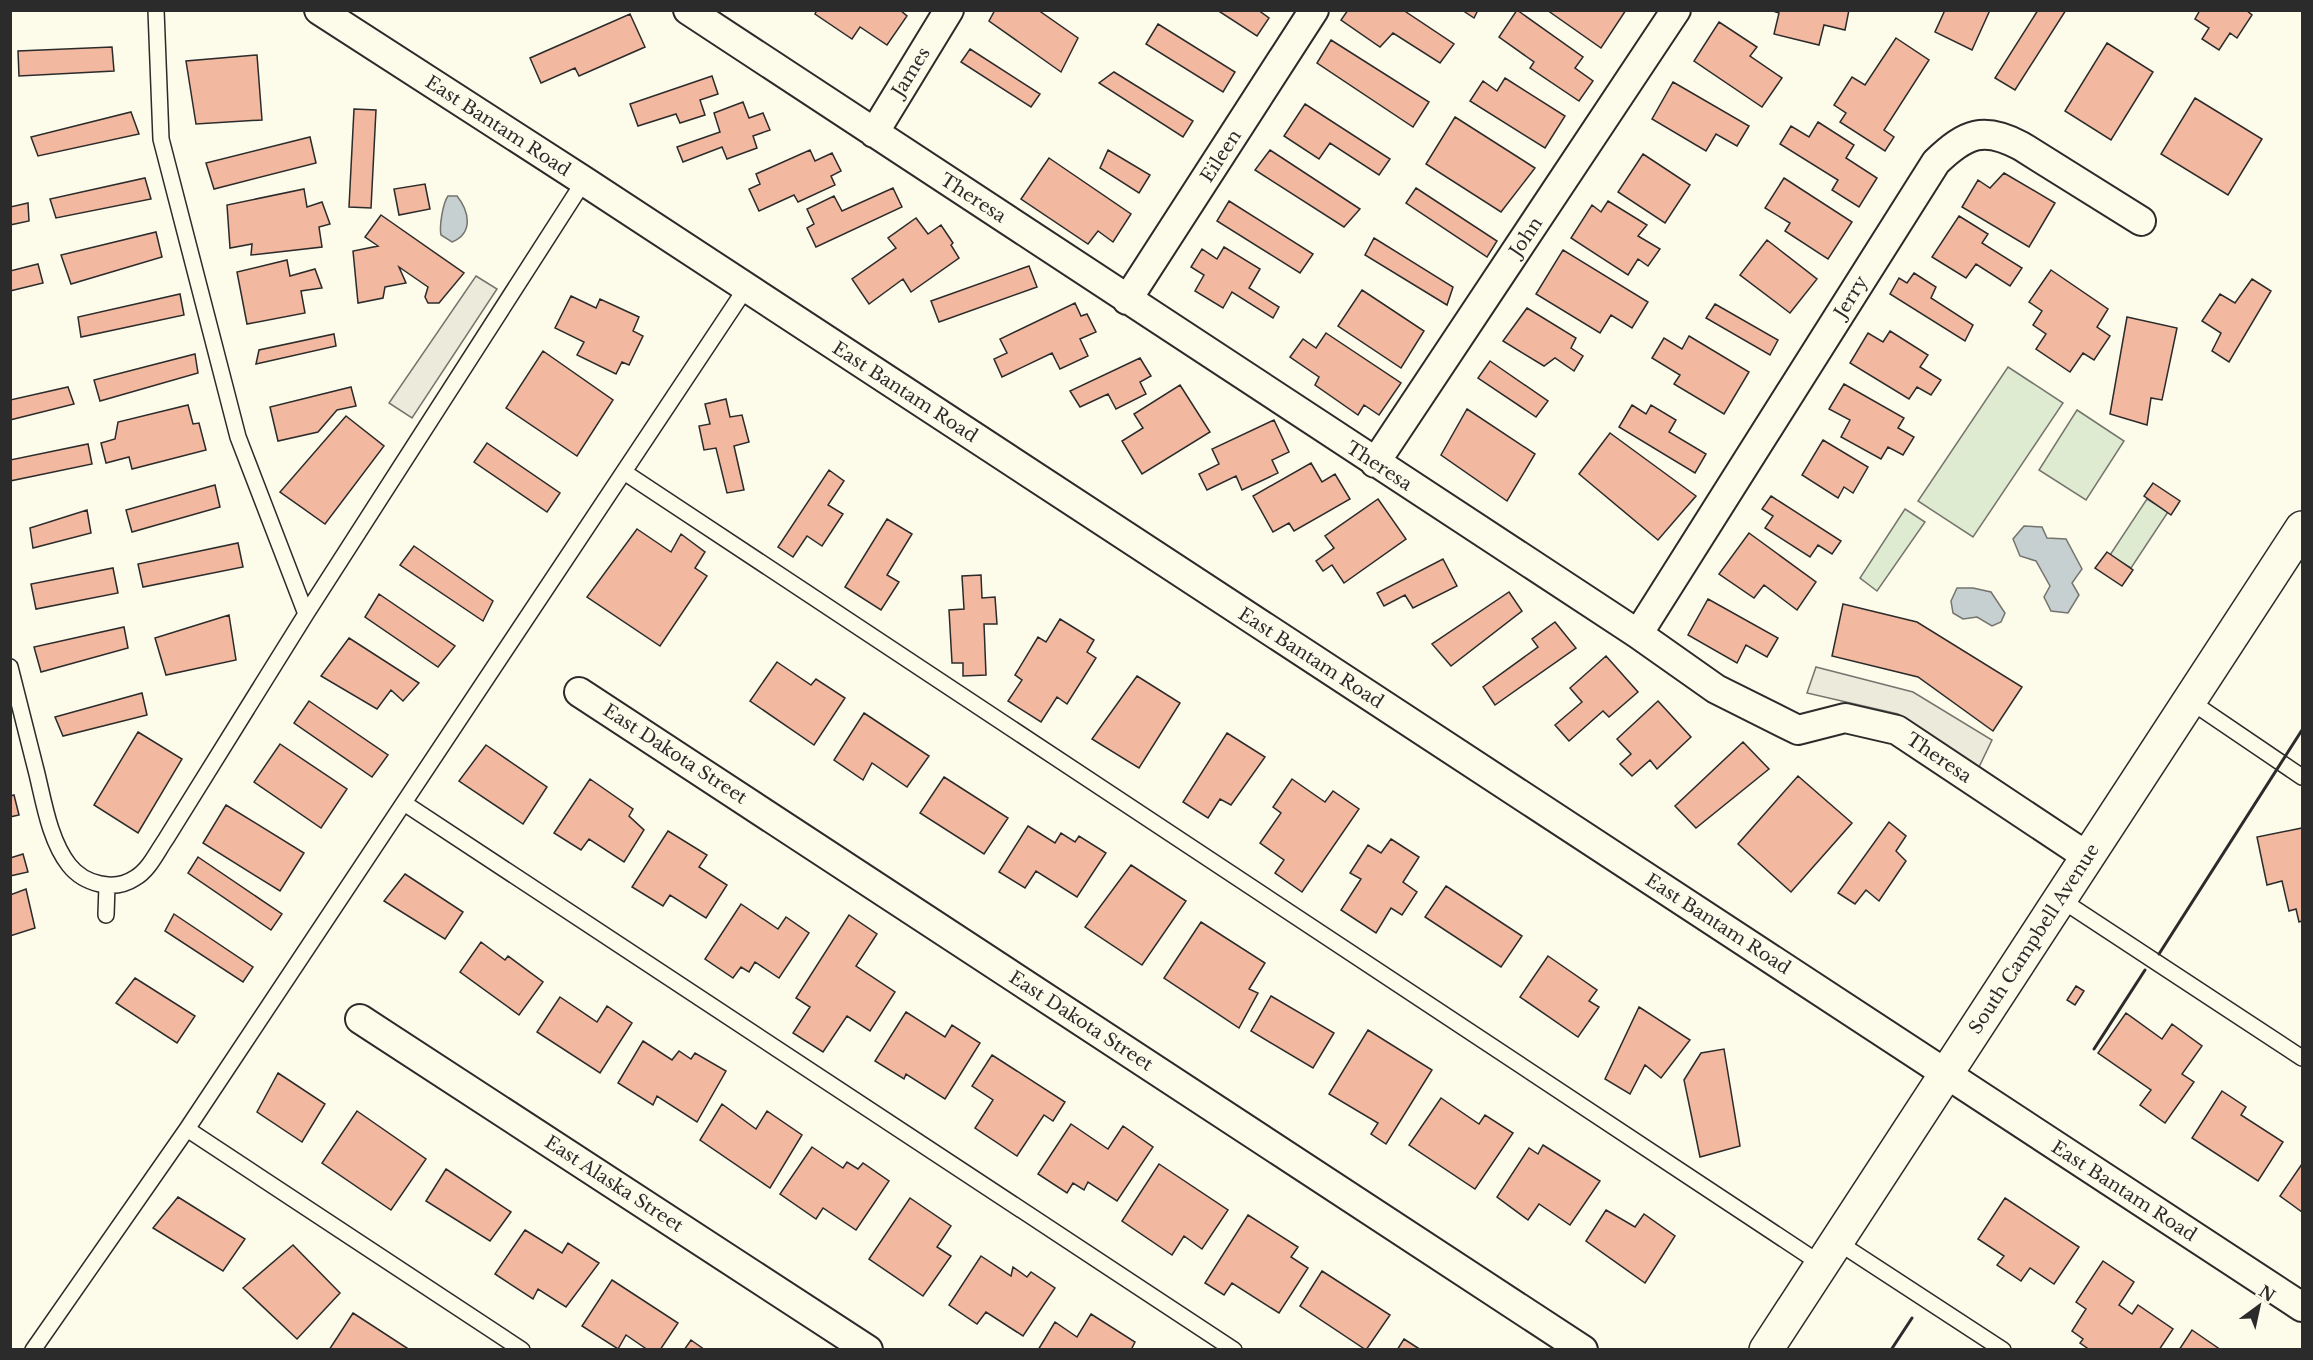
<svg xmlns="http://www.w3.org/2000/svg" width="2313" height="1360" viewBox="0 0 2313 1360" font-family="'Libre Baskerville',serif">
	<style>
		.green { fill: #deebd1; stroke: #74746e; stroke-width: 1.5 }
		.parking { fill: #eceadb; stroke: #74746e; stroke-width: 1.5 }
		.water { fill: #c7d0d0; stroke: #74746e; stroke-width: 1.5 }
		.building { fill: #f2b8a0; stroke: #2b2b2b; stroke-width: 1.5 }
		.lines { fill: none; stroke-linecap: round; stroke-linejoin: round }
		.lane-casing { stroke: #2b2b2b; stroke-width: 18 }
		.street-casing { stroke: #2b2b2b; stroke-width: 32 }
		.primary-casing { stroke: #2b2b2b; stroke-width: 36 }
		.lane { stroke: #fdfbea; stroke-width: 15 }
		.street { stroke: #fdfbea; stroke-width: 28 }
		.primary { stroke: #fdfbea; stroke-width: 33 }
		.wall { stroke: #2b2b2b; stroke-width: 3 }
		.labels { text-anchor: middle; stroke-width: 4.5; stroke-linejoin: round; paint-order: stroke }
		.street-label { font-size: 18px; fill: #2b2b2b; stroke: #fdfbea }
	</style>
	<rect width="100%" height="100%" fill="#fdfbea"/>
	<!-- green -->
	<path class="green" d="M2008 367 2063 403 1973 537 1918 501Z
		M2077 410 2124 441 2086 500 2039 470Z
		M2147 499 2168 512 2131 568 2110 555Z
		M1905 509 1925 522 1877 591 1860 578Z"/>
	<!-- parking -->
	<path class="parking" d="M476 276 497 289 412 418 389 403Z
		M1816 667 1913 692 1992 740 1979 767 1898 714 1807 693Z"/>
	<!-- water -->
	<path class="water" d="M448 196H457C469 211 474 233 452 242L441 235C439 226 443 203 448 196Z
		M2024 526 2042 527 2047 538 2066 539 2082 569 2072 583 2079 595 2068 613 2051 611 2044 597 2050 586 2036 561 2020 556 2013 539Z
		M1957 588H1973L1991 592 2005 613 2001 622 1992 626 1977 617 1963 619 1953 613 1951 601Z"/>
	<!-- building -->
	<path class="building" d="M817 10H900L907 16 887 45 860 27 852 39 815 14Z
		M995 10H1038L1078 38 1061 72 989 21Z
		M1217 10H1258L1269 18 1257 36Z
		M1348 10H1403L1454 44 1440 63 1393 33 1380 47 1341 20Z
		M1462 10H1478L1474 18Z
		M1517 10 1583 57 1575 68 1593 81 1579 101 1530 68 1534 62 1499 37Z
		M1547 10H1626L1601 48Z
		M1770 10H1849L1845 30 1824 25 1819 45 1774 34 1779 13Z
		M1945 10H1990L1972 50 1935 32Z
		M2038 10H2066L2015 90 1995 78Z
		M2200 10H2246L2252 15 2237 38 2230 33 2219 50 2202 39 2209 28 2195 19Z
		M630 14 645 47 579 76 575 68 541 83 530 58Z
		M1719 22 1757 47 1750 56 1782 78 1762 107 1694 61Z
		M1158 24 1235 72 1223 92 1146 44Z
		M1896 38 1929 60 1884 130 1894 137 1885 151 1840 122 1846 113 1834 105 1852 77 1865 85Z
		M1331 40 1429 102 1413 127 1317 63Z
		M2107 43 2153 72 2111 140 2065 111Z
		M112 47 114 71 19 76 18 51Z
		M970 49 1040 94 1031 107 961 62Z
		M257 55 262 120 196 124 186 61Z
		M1114 72 1193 121 1183 137 1099 83Z
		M712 76 718 94 700 100 705 115 680 123 676 114 638 126 630 104Z
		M1505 78 1565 116 1545 148 1470 101 1483 81 1497 91Z
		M1673 82 1749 126 1737 146 1716 134 1706 151 1652 119Z
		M2195 98 2262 139 2228 195 2161 154Z
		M743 102 749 118 763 113 770 130 753 136 757 148 727 159 722 147 683 162 677 147 720 132 714 113Z
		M1305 104 1390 159 1379 175 1330 143 1319 159 1284 136Z
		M354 109 376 110 371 208 349 207Z
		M131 112 139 134 38 156 31 137Z
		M1455 117 1535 168 1501 212 1426 164Z
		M1818 122 1854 145 1846 158 1877 178 1859 207 1832 190 1838 180 1780 144 1791 126 1809 137Z
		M310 137 316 163 214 189 206 163Z
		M810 150 815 161 832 153 841 171 831 176 835 185 798 202 794 195 759 211 749 189 760 184 756 174Z
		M1108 150 1150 175 1139 193 1100 168Z
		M1270 150 1360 209 1344 227 1255 170Z
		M1643 154 1690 185 1665 223 1618 192Z
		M1049 158 1131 214 1113 242 1098 231 1088 244 1021 199Z
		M2004 173 2055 203 2029 247 1962 207 1978 180 1990 188Z
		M145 178 151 199 56 218 50 199Z
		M1784 178 1852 222 1828 259 1785 231 1790 223 1765 208Z
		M425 184 430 209 399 215 394 189Z
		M893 188 902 207 816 247 807 228 814 224 807 209 834 196 842 211Z
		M1416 188 1497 241 1487 257 1406 203Z
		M304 189 307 207 322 202 330 224 319 227 322 247 251 255 252 244 230 248 227 205Z
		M1229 201 1313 254 1300 273 1217 221Z
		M1608 201 1647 225 1638 236 1660 249 1648 266 1638 259 1628 275 1571 238 1592 205 1601 212Z
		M28 203 29 221 10 225V207Z
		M381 215 464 273 439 303H428L425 297 428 287 399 267 406 283 385 287 383 298 358 303 353 251 378 246 365 237Z
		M1959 216 1988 234 1982 243 2022 268 2010 286 1976 264 1966 278 1932 257Z
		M916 218 928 234 941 225 953 243 951 245 959 258 911 292 903 279 869 304 852 279 896 248 888 238Z
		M156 232 162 257 71 284 61 255Z
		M1374 238 1453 287 1447 305 1365 255Z
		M1767 240 1817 279 1790 313 1740 275Z
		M1224 247 1260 269 1249 288 1279 307 1273 318 1232 292 1223 308 1195 291 1204 275 1191 267 1202 249 1217 259Z
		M1563 250 1648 302 1632 328 1611 315 1600 333 1536 294Z
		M287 260 290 276 315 269 322 288 301 291 305 313 247 324 237 272Z
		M38 264 43 283 10 291V271Z
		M1029 266 1037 287 939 322 931 301Z
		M2051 270 2108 309 2097 327 2110 336 2094 360 2083 353 2070 372 2036 349 2046 334 2033 325 2042 311 2029 302Z
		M1914 273 1936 287 1931 298 1973 325 1965 341 1890 294 1899 278 1907 283Z
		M2252 279 2271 291 2229 362 2212 351 2221 333 2202 321 2220 294 2235 303Z
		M1362 290 1424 331 1401 368 1338 326Z
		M180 294 184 315 81 337 78 317Z
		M571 296 596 308 600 299 639 317 633 331 643 336 629 365 622 362 616 374 577 355 584 342 555 328Z
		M1075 303 1081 316 1087 314 1096 332 1080 339 1088 356 1060 369 1052 353 1002 377 994 359 1007 353 1000 339Z
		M1715 304 1778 340 1770 355 1706 318Z
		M1527 308 1576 338 1571 348 1583 356 1574 371 1555 358 1544 366 1503 341Z
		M2127 317 2177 328 2162 400 2151 398 2147 425 2110 414Z
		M1890 331 1928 355 1920 367 1941 380 1931 395 1917 387 1909 399 1850 363 1868 333 1883 342Z
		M1326 333 1401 383 1379 415 1364 405 1358 415 1315 385 1319 377 1290 357 1303 339 1316 348Z
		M334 334 336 346 256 364 259 350Z
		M1689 336 1749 372 1724 414 1674 384 1680 375 1652 358 1664 338 1682 349Z
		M543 351 613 400 577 456 506 408Z
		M195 354 198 373 100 401 94 380Z
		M1140 358 1151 376 1140 382 1146 394 1116 409 1108 394 1080 407 1070 391Z
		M1490 361 1548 401 1536 417 1478 378Z
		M1844 384 1904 418 1898 428 1914 437 1903 455 1888 447 1881 459 1841 437 1850 420 1829 409Z
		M1180 385 1210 432 1142 474 1122 441 1143 428 1134 414Z
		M68 387 74 404 10 420V400Z
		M351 387 356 406 337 410 318 432 278 441 270 407Z
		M726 399 730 417 742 415 749 442 734 446 744 490 727 493 716 448 704 450 699 426 710 424 705 404Z
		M188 405 193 424 199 423 206 450 132 469 129 457 106 463 101 443 115 439 118 422Z
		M1632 405 1646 414 1651 405 1676 420 1669 432 1706 454 1695 473 1619 427Z
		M1467 409 1535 454 1507 501 1441 455Z
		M346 416 384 446 325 524 280 492Z
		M1274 420 1289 452 1272 460 1278 473 1242 490 1236 476 1207 490 1199 474 1219 464 1212 449Z
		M1610 433 1696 496 1658 540 1579 474Z
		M1823 440 1868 467 1853 493 1844 487 1838 498 1802 475Z
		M487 443 560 493 547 512 474 462Z
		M88 444 92 464 10 481V460Z
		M1311 463 1322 482 1335 474 1350 499 1294 531 1289 523 1273 532 1253 496Z
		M829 470 844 481 828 505 843 514 822 546 807 536 793 557 778 547Z
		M2153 483 2180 501 2171 515 2144 496Z
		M215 485 220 507 132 532 126 510Z
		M1771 496 1841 541 1832 554 1818 545 1810 557 1765 528 1773 516 1762 509Z
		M1378 499 1406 539 1344 583 1332 565 1323 571 1316 561 1334 548 1325 536Z
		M87 510 91 533 33 548 30 528Z
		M887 519 912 534 887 575 899 582 881 610 845 587Z
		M637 529 671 552 681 534 705 552 695 568 707 576 660 646 587 597Z
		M1749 533 1816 582 1797 610 1764 585 1754 598 1719 574Z
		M238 543 243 567 143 587 138 564Z
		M414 546 493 601 483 621 400 565Z
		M2107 552 2133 570 2122 586 2095 568Z
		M1443 559 1457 586 1413 608 1405 595 1384 606 1377 593Z
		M113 568 118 593 36 609 31 584Z
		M981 575 982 598 995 597 997 624H984L986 675 963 676V663H952L949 610 964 609 962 576Z
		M1509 592 1522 611 1451 666 1432 644Z
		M379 594 455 646 438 667 365 617Z
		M1708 599 1778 638 1767 657 1746 645 1737 663 1688 635Z
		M1843 604 1917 622 2022 687 1993 731 1918 677 1832 656Z
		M229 615 236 660 166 675 155 638Z
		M1060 619 1094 640 1087 652 1096 658 1067 704 1057 697 1041 722 1008 701 1022 680 1015 675 1038 637 1046 642Z
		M1555 622 1576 648 1495 705 1483 687 1538 647 1532 639Z
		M124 627 128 648 41 672 34 647Z
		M349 638 419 683 403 701 391 690 377 709 321 676Z
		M1606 656 1638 692 1609 717 1603 711 1569 741 1555 725 1582 702 1570 688Z
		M777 662 811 685 816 679 845 698 814 745 750 701Z
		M1137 676 1180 703 1139 768 1092 739Z
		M142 693 147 715 63 736 55 717Z
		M309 701 388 755 372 777 294 723Z
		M1658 701 1691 737 1657 769 1650 760 1632 776 1620 764 1631 754 1617 739Z
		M864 713 929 756 907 787 872 763 863 780 834 760Z
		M138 732 182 759 138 833 94 805Z
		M1227 733 1265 757 1231 805 1220 799 1208 818 1183 802Z
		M1743 742 1769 769 1696 828 1675 806Z
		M280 744 347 789 321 828 254 782Z
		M486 745 547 787 523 824 459 781Z
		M1798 776 1852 823 1791 892 1738 844Z
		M944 777 1008 818 984 854 920 813Z
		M590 779 633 809 629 816 644 830 624 862 589 839 581 850 554 833Z
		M1292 779 1325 802 1333 791 1359 809 1302 892 1275 873 1284 860 1260 843 1281 813 1273 807Z
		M14 795 19 815 10 817V796Z
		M226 805 304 853 280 891 203 843Z
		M1889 822 1906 836 1896 851 1906 861 1879 901 1866 890 1855 904 1838 893Z
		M1028 826 1055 843 1061 833 1075 842 1079 836 1106 853 1077 897 1036 871 1025 888 999 872Z
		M2302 828V921L2299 922 2296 909 2289 911 2282 881 2267 885 2257 837Z
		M668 831 707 855 699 867 727 885 706 918 670 895 663 906 632 887Z
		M1391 839 1419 857 1403 882 1417 892 1402 915 1391 908 1376 933 1341 910 1361 879 1350 873 1368 845 1381 853Z
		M23 854 28 872 10 876V858Z
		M198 857 282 914 271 930 188 873Z
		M1131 865 1186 901 1142 965 1085 927Z
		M405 874 463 912 445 939 384 901Z
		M1446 886 1522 936 1501 967 1425 917Z
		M26 889 35 928 10 936V895Z
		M741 904 778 929 786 917 809 933 779 978 755 962 749 972 741 967 733 978 705 959Z
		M174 914 253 967 243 982 165 931Z
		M849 915 877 934 856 966 895 992 870 1031 847 1016 823 1052 793 1033 810 1007 796 998Z
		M1201 922 1265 963 1249 989 1258 993 1239 1028 1164 978Z
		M481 942 505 960 508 956 543 982 519 1015 460 972Z
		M1548 956 1597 990 1589 1001 1599 1007 1578 1037 1520 997Z
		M135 978 195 1016 177 1043 116 1003Z
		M2076 986 2084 991 2075 1005 2067 1000Z
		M1271 996 1334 1033 1313 1068 1251 1031Z
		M560 997 597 1022 607 1006 632 1023 600 1073 537 1032Z
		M1639 1007 1690 1040 1661 1078 1645 1065 1630 1094 1605 1079Z
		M906 1012 945 1037 952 1025 980 1043 945 1099 906 1074 904 1079 875 1061Z
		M2126 1013 2162 1039 2172 1024 2202 1046 2182 1074 2194 1082 2165 1123 2140 1105 2151 1090 2098 1053Z
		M1368 1030 1432 1070 1386 1144 1371 1134 1378 1123 1329 1094Z
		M643 1041 672 1060 679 1051 691 1059 695 1053 726 1071 697 1122 657 1096 653 1105 618 1083Z
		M1724 1049 1740 1146 1700 1157 1684 1080 1701 1053Z
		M992 1055 1065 1102 1053 1121 1044 1115 1017 1156 975 1128 993 1100 972 1086Z
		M278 1073 325 1104 302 1142 257 1112Z
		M2222 1091 2246 1107 2241 1115 2283 1142 2258 1181 2192 1138Z
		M1441 1098 1479 1124 1485 1115 1513 1133 1475 1189 1409 1145Z
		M722 1104 756 1129 767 1111 802 1135 770 1188 700 1140Z
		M357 1111 426 1159 391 1210 322 1163Z
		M1071 1124 1108 1149 1123 1126 1153 1147 1117 1201 1088 1182 1084 1190 1073 1183 1067 1193 1038 1174Z
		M1543 1145 1600 1181 1570 1225 1539 1204 1528 1220 1497 1197 1529 1148 1538 1154Z
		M812 1147 843 1168 847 1162 858 1169 863 1163 889 1181 856 1230 823 1208 816 1219 780 1194Z
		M1159 1164 1228 1210 1202 1249 1184 1236 1172 1255 1122 1221Z
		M2302 1164V1212L2280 1196Z
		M446 1169 511 1212 490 1241 426 1201Z
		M178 1197 245 1239 223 1271 153 1228Z
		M910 1198 951 1226 937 1247 951 1256 923 1296 869 1259Z
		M2005 1198 2079 1247 2054 1284 2030 1268 2021 1281 1997 1265 2004 1256 1978 1239Z
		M1606 1210 1635 1227 1644 1214 1675 1236 1645 1283 1586 1241Z
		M1248 1215 1298 1247 1291 1257 1308 1268 1279 1313 1232 1283 1224 1295 1205 1283Z
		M525 1230 562 1253 568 1243 599 1263 566 1307 538 1289 533 1299 495 1274Z
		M293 1245 340 1293 297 1339 243 1288Z
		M981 1256 1011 1276 1013 1267 1027 1277 1031 1272 1055 1288 1023 1336 986 1312 977 1324 949 1305Z
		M2103 1261 2134 1282 2119 1305 2132 1314 2138 1305 2173 1329 2159 1350H2090L2080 1343 2083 1339 2072 1331 2086 1309 2076 1302Z
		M1322 1271 1390 1315 1366 1350 1300 1306Z
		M612 1280 678 1323 660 1350H648L626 1335 618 1349 582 1326Z
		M353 1313 410 1350H329Z
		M1091 1314 1135 1342 1131 1350H1038L1055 1322 1077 1337Z
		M2192 1330 2221 1350H2179Z
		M1404 1339 1421 1350H1397Z
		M691 1340 705 1350H684Z"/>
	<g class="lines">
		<!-- lane casing -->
		<g class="lane-casing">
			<path id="lane" d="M156 10 161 139 238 437 306 614
				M624 472 1821 1264
				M10 667C19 703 28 738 37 774 44 803 50 841 69 865 84 884 114 892 135 878 149 870 157 852 166 839L306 614 584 181
				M2190 701 2302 777
				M404 803 1234 1350
				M2060 899 2302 1058
				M106 915 107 885
				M187 1129 522 1350
				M1836 1241 2003 1350
				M33 1350 187 1129 746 288"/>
		</g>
		<!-- street casing -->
		<g class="street-casing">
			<path id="street" d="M319 10 584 181 2302 1307
				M688 10 1638 634 1716 689 1798 730 1845 718 1897 730 2088 857
				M874 133 949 10
				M1127 300 1314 10
				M1375 463 1676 10
				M1638 634 1936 162C1966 133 1984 126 2021 146L2141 221
				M579 692 1583 1350
				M360 1019 868 1350"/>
		</g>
		<!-- primary casing -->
		<g class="primary-casing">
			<path id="primary" d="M1766 1350 2302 528"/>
		</g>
		<!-- lane -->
		<use href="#lane" class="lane"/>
		<!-- street -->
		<use href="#street" class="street"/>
		<!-- primary -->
		<use href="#primary" class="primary"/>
		<!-- wall -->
		<path class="wall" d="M2159 954 2302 730
			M2094 1049 2145 970
			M1891 1350 1912 1318"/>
	</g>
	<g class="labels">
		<!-- street labels -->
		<g class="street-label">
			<text transform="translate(911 72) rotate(-58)" y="6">James</text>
			<text transform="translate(498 126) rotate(33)" y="6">East Bantam Road</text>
			<text transform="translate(1221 156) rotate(-57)" y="6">Eileen</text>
			<text transform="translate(973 198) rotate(33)" y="6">Theresa</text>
			<text transform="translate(1526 237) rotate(-56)" y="6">John</text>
			<text transform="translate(1851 297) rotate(-58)" y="6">Jerry</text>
			<text transform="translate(905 392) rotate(33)" y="6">East Bantam Road</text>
			<text transform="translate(1379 466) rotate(33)" y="6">Theresa</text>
			<text transform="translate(1311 658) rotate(33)" y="6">East Bantam Road</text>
			<text transform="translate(675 754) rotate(33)" y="6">East Dakota Street</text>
			<text transform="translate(1939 758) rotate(34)" y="6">Theresa</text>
			<text transform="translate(1718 924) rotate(33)" y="6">East Bantam Road</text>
			<text transform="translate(2034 939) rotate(-57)" y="6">South Campbell Avenue</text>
			<text transform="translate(1081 1021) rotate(33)" y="6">East Dakota Street</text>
			<text transform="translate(614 1184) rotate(33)" y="6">East Alaska Street</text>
			<text transform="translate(2124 1191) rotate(33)" y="6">East Bantam Road</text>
		</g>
	</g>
	<!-- border -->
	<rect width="2313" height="1360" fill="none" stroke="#2b2b2b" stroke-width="24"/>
	<!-- north arrow -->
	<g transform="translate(2259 1306) rotate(33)" stroke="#fdfbea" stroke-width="4.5" paint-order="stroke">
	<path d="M0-4.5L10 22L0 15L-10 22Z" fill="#2b2b2b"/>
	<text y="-9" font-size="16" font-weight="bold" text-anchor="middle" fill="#2b2b2b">N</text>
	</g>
</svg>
